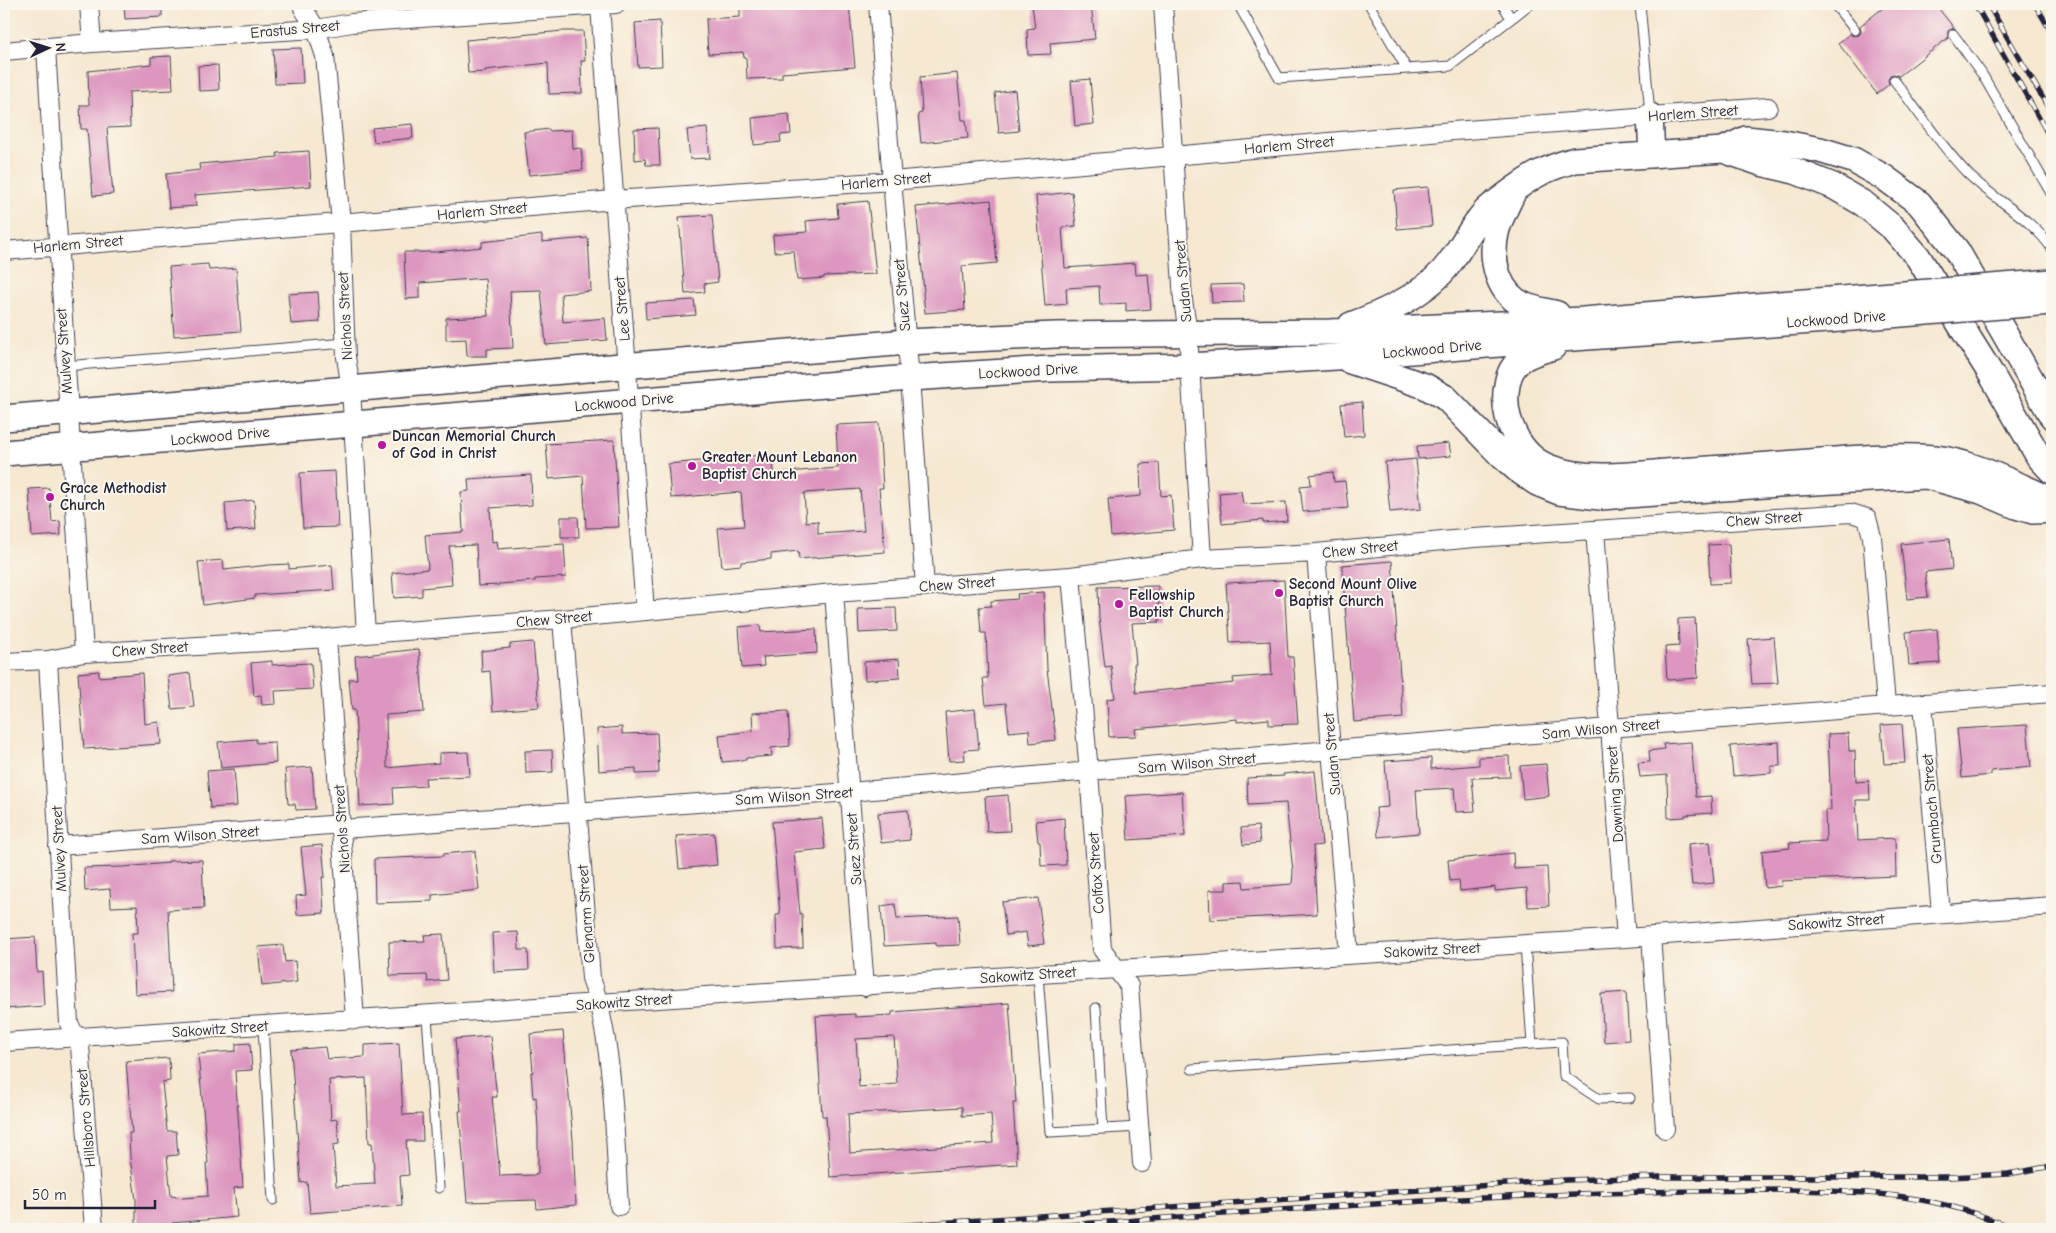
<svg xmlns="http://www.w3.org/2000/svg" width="2056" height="1233" viewBox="0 0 2056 1233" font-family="'Comic Neue',sans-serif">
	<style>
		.building { fill: #dd96c0; fill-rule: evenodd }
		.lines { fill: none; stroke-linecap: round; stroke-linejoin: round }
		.service-casing { stroke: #424052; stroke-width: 11 }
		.minor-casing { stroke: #424052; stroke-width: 20 }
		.secondary-casing { stroke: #424052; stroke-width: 28 }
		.service { stroke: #fff; stroke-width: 9 }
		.minor { stroke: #fff; stroke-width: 18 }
		.secondary { stroke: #fff; stroke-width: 25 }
		.rail-casing { stroke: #22223b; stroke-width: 5.5 }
		.rail { stroke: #fbf7ec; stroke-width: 4; stroke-dasharray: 11; stroke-linecap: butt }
		.secondary-bridge-casing { stroke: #424052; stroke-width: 28; stroke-linecap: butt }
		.secondary-bridge { stroke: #fff; stroke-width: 25 }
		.poi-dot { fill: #b5179e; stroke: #fbf7ec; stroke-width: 2 }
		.labels { text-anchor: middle; stroke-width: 4; stroke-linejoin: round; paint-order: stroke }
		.street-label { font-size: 15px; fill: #22223b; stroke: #fbf7ec }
		.poi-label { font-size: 15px; font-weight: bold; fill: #22223b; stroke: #fbf7ec; text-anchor: start }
	</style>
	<rect width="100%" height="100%" fill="#fbf7ec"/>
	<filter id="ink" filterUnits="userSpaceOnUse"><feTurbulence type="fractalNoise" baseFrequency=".02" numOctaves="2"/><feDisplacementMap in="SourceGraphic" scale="10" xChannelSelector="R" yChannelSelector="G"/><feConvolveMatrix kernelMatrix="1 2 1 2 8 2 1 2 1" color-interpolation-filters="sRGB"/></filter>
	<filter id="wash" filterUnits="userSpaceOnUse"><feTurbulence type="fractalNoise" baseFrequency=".0096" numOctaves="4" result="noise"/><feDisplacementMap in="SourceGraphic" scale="20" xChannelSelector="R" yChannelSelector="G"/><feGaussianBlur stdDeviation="1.12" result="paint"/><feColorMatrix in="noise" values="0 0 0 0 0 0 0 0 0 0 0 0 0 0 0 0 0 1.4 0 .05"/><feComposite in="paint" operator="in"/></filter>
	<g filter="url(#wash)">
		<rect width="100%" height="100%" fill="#f6e8d1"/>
		<g id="blocks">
			<!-- building -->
			<path class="building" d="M124 4H162V17L125 19Z
				M788 4H849L855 67 782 73V78L747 79 746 57H744L743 52 708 54 706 19 740 17V8Z
				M1032 4H1091L1095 39 1050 43 1051 54 1028 55 1027 29 1035 28Z
				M1888 4H1935L1954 28 1948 31V38L1899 76 1894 74 1890 75 1888 80 1889 84 1877 94 1838 43 1850 34 1853 36 1859 35 1861 32 1860 26Z
				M660 21 662 66 638 67 635 23Z
				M563 31H583L585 61H581L582 93 549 94 548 63 485 70V72L468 73 466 40Z
				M301 48 303 83 275 84 273 49Z
				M171 56 173 90 129 92 130 127 107 128 113 194 93 196 87 129H81L80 105H89L88 71 151 64V57Z
				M218 65 219 90 199 91 198 66Z
				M957 73 962 120H966L968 138 921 143 918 114 922 113 920 77Z
				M1090 79 1094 124 1075 126 1071 81Z
				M1015 90 1019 131 999 133 995 93Z
				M789 114 791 134 780 135 781 142 754 145 752 118Z
				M412 124 413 138 374 142 372 128Z
				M658 128 660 165H646L645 159 635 160 634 129Z
				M707 128 710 158 690 159 687 130Z
				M549 129V131L572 130 573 149 581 148 583 170 529 175 524 132Z
				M309 151 311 186 195 195 196 206 169 208 166 174 200 170 199 164 278 157 277 153Z
				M1428 187 1432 226 1397 229 1394 190Z
				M1072 192 1076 226 1062 227 1065 268 1135 263 1136 275 1148 274 1151 309 1126 311V303L1100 305 1099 286 1066 288 1067 304 1045 306 1036 196Z
				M991 200 997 263 962 266 965 310 925 313 923 292 924 291 916 207Z
				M868 201 876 274 824 276V278L797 280 794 251 774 252 773 235 807 232 806 221 838 218 837 204Z
				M712 215 718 282 704 284 705 292 685 294 679 217Z
				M542 235V242L588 238 591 291 561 294 563 322 605 318 607 340 546 345 541 290 510 291 513 348 487 349V356H467L466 339 446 340V318L488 316 485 278 420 283V298L406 299 404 252H436L482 247V242Z
				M208 264 209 270 236 268 241 331 174 336 169 267Z
				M1243 284 1244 302 1212 303 1211 285Z
				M318 292 320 322 291 324 288 294Z
				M694 300 696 315 646 319 645 303Z
				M1362 402 1364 435 1344 437 1341 404Z
				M879 423 883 488H879L885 552 799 559 798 551 771 554V559L741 562V565L722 567 718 528 744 526 741 492 671 498 668 464 773 454 774 473 838 468 836 425ZM860 489 864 531 818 534V521L806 522 804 493Z
				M614 440 619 527 586 528 583 476 549 479 546 444Z
				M1449 443 1451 456 1418 459 1417 446Z
				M1416 459 1421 509 1390 512 1385 462Z
				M1159 463 1161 496 1171 495 1174 530 1111 536 1108 499 1141 496 1140 464Z
				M335 471 338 527 303 528 300 473Z
				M1333 472 1334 482 1345 481 1348 508 1303 512 1300 486 1311 485 1310 475Z
				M531 475 532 505 490 508 492 542 497 541 498 549 564 544 566 577 535 579V581L499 584V585L478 586 476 545 449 546 452 585 422 588V596L394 598 392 573 428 569 425 535 463 532 461 492 469 491 468 479Z
				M49 488 52 522 60 521 61 535 32 537 29 489Z
				M1241 491 1243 504 1286 502 1287 521 1263 523V520L1222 524 1219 493Z
				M254 500 256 529 227 531 225 503Z
				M561 517H578L579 537H561Z
				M1949 539 1952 569 1925 572 1928 597 1907 599 1901 544Z
				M1729 544 1731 583 1710 584 1708 545Z
				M223 560 224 570 269 565 289 564V569L332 565 334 590 255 595V598L203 605 198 562Z
				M1392 561 1403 718 1354 722 1342 565Z
				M1284 580 1288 657H1293L1298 724 1269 725V719L1237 722V719L1135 729 1136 736 1109 737 1107 699 1115 698 1111 666 1105 667 1099 618 1098 587 1158 586 1159 622 1132 623 1136 664H1134L1136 693 1234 683 1233 678 1272 675 1270 641 1230 643 1226 583Z
				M1044 592 1047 669 1056 740 1030 743 1029 730 1009 732 1006 703 986 705 983 678H988L986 633H981L979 607 991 606V601L1018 599 1017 594Z
				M896 608 897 631 859 633 858 609Z
				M1695 618 1698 678 1667 680 1665 647 1679 646 1678 619Z
				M760 625 761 632 816 629 817 653 763 657 764 666 742 668 739 627Z
				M1937 629 1940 663 1909 665 1906 632Z
				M1774 637 1778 683 1752 684 1748 639Z
				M533 642 539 707 493 711 490 671 482 672 481 651 510 648V644Z
				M419 649 424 712 386 715 387 768 439 763V753L468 752 470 776 425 778 426 786 393 788 394 804 360 806 355 710H352L349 679H357L355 656Z
				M899 659 900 678 865 680 864 662Z
				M272 661V665L311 663 313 689 275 691 276 704 262 705 261 695 254 696 251 663Z
				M99 671V677L142 673 145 724 159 722 161 744 84 749 78 673Z
				M190 673 194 707 172 709 168 676Z
				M975 709 979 749 964 750 965 760 949 761 945 712Z
				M788 711 790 746 771 748 772 756 746 758V760L722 762 719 735 753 731 752 713Z
				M1902 724 1905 763 1884 764 1881 725Z
				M2027 725 2031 767 1991 771V775L1962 778 1957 729Z
				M622 727V734L657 733 659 773 636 774V768L599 771 597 729Z
				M1848 733 1849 751H1855L1856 782 1869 781 1870 800H1856L1858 840 1895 838 1896 876 1781 881 1782 886 1765 888 1762 851 1790 848 1789 843 1826 841 1825 810H1831L1828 734Z
				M256 739V743L275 742 276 763 221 768 218 742Z
				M1691 742 1696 797 1711 796 1712 813 1685 815V817L1668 818 1667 775 1640 777 1638 763 1650 762 1649 751 1664 749 1663 744Z
				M1779 742 1780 766H1771V773L1733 776 1730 746Z
				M552 750 553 772 526 773 525 751Z
				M1509 756 1510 777 1472 778 1475 811 1456 812 1454 788 1416 790 1419 833 1378 837 1376 808 1388 807 1385 761 1431 758V769L1479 765V757Z
				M1546 764 1549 796 1523 799 1520 766Z
				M312 767 315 809 296 810 295 804H288L285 769Z
				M234 769 237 806 210 808 207 771Z
				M1315 771 1322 845 1313 846 1317 914 1210 920 1209 890H1226V882L1243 881 1244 888 1292 884 1293 872 1286 803 1248 805 1247 778 1284 776 1283 774Z
				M1182 792 1185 836 1128 840 1125 796Z
				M1008 795 1010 831 987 832 985 797Z
				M908 810 910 840 881 843 878 813Z
				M822 818 825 849 794 852 800 914H802L803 948 777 949 776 915H780L772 822Z
				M1064 818 1066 865 1041 866 1040 842H1038L1036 821Z
				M1258 826 1260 843 1243 845 1241 828Z
				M714 833 717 865 679 869 676 836Z
				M1710 842 1714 883 1692 885 1688 844Z
				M322 845 325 877H322L324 913 297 915 296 896 306 895 301 847Z
				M475 851 479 890 432 895V901L375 903 374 859 443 856V854Z
				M1513 853 1514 869 1547 867 1549 906 1528 907 1527 888 1495 891V887L1460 891 1459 880 1450 881 1448 860Z
				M202 860 204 908 168 910 172 992 135 994 132 933H138L137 906 111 907 110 889 85 891 84 868 123 867 168 863V861Z
				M1038 898 1044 944 1028 946 1026 932 1006 935 1002 902Z
				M895 904 897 919 958 916 960 945 936 946V943L884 946 881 906Z
				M518 932 519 950H528L529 970 494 972 492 933Z
				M443 934 447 980 428 982 427 975 390 976 389 942 425 941 424 935Z
				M35 937 37 972 42 971 44 1006 4 1009V939Z
				M283 945 285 962 295 961 297 982 262 986 258 947Z
				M1626 992 1629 1040 1604 1042 1601 994Z
				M1009 1003 1016 1103H1013L1017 1164 830 1177 826 1116H822L816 1016 855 1014V1017L892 1015V1012ZM894 1037 897 1084 859 1087 856 1039ZM962 1107V1116L991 1114 993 1143 850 1153 848 1114Z
				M563 1031 573 1140 576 1205 537 1209 536 1200 467 1202 459 1111H461L455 1039 490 1036 497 1097H492L500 1176 534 1175 538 1174V1128L536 1097 533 1098 531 1072H533L530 1034Z
				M250 1043 252 1070 235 1071 243 1187 234 1188 237 1217 172 1223 173 1225 136 1226V1200L130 1158 129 1133H132L126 1061 169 1058 170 1081 162 1082 167 1131H176L178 1155 167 1156 171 1196 183 1198 208 1196 206 1163H208L198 1054 236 1051V1044Z
				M399 1043 403 1115 422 1114 423 1141H406L409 1175 400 1176 402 1206 310 1213 307 1182 301 1183 291 1050 325 1047 327 1059 365 1057V1045ZM366 1078 369 1143H372L375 1184 336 1186 333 1145 339 1144 337 1119 331 1120 329 1080Z"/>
		</g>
	</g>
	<g filter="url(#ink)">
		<use href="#blocks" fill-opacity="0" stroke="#424052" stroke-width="1"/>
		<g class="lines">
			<!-- service casing -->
			<g class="service-casing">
				<path id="service" d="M1238 4 1279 78 1450 66 1530 4
					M1369 4 1407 69
					M1502 4 1511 18
					M1640 4 1650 114
					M1834 4 1855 30
					M1953 34 1982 74 2052 195
					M1894 80C1918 111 1940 145 1967 173 1994 200 2031 217 2052 249
					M65 366 346 343
					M1038 975 1050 1132 1139 1127
					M1096 1008 1103 1129
					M427 1016 439 1188
					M263 1026 273 1200
					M1532 1044 1562 1042 1564 1076 1599 1099 1630 1098
					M1192 1069 1532 1044 1525 944"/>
			</g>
			<!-- minor casing -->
			<g class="minor-casing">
				<path id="minor" d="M89 4 92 43
					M303 4V8L316 29 325 56 341 223 346 357 351 389 366 634
					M878 4 892 181 910 378 925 587
					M1163 4 1183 300 1188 333 1202 559
					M600 6 645 611
					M46 48 84 653
					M4 51 92 43 316 29 352 23 616 4
					M4 251 614 200 892 181 1453 131 1768 107
					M1595 530 1626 938
					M1316 553 1331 750 1349 954
					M1071 576 1089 772 1102 949 1129 986 1142 1163
					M834 593 865 987
					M562 619 591 978C615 1049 614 1132 619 1206
					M327 638 355 1020
					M48 660 69 1023 80 1046 94 1229
					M4 662 48 660 84 653 327 638 366 634 562 619 834 593 1071 576 1202 559 1316 553 1474 538 1851 513 1867 518 1872 537 1886 705
					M1923 703 1941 914
					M342 829 850 792 1331 750 2052 693
					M58 846 342 824
					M1651 936 1665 1129
					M4 1042 1117 969 1626 938 2052 906"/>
			</g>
			<!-- secondary casing -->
			<g class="secondary-casing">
				<path id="secondary" d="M1650 116 1652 155
					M1723 150 1761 163 1795 171 1833 186 1864 204 1893 228 1918 257 1991 374 2039 457 2052 471
					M1514 190C1508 204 1499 219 1496 233 1490 261 1498 295 1526 306 1536 310 1547 311 1557 314
					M1351 325C1381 314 1410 301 1434 280 1456 261 1466 233 1484 213 1490 206 1499 201 1505 196 1532 176 1543 169 1575 160L1723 150 1746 139 1784 143 1820 150 1853 160 1885 178 1919 203 1957 251 2052 416
					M1553 347C1530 354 1511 358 1507 385 1501 416 1518 457 1551 468 1591 482 1636 474 1678 471 1726 468 1774 465 1822 461 1859 458 1898 455 1935 458 1971 461 2018 486 2052 500
					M1350 361 1425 386 1446 398 1501 455 1518 470 1537 483 1559 492 1600 497 1778 484 1926 476 1981 491 2016 506 2033 511 2052 510
					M4 418 907 342 1055 335 1330 332 1583 320 1817 301
					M4 453 910 378 1050 369 1189 366 1336 357 1587 337 1827 320"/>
			</g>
			<!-- service -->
			<use href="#service" class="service"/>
			<!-- minor -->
			<use href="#minor" class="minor"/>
			<!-- secondary -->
			<use href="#secondary" class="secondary"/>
			<!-- rail casing -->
			<g class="rail-casing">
				<path id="rail" d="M1975 4 2052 141
					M1988 4 2052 114
					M2035 4 2052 33
					M2048 4 2052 11
					M849 1229 1566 1180 1660 1177H1950L2008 1174 2052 1166
					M1008 1229C1219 1215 1431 1197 1643 1192 1690 1191 1738 1190 1786 1190 1869 1191 1937 1194 2014 1229"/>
			</g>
			<!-- rail -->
			<use href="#rail" class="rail"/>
			<!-- secondary-bridge casing -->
			<g class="secondary-bridge-casing">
				<path id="secondary-bridge" d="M1817 301 2052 282
					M1827 320 2052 302"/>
			</g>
			<!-- secondary-bridge -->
			<use href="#secondary-bridge" class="secondary-bridge"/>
		</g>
	</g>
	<!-- markers -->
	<g class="poi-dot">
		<circle cx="382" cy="445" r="5"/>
		<circle cx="692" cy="466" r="5"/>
		<circle cx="50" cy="497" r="5"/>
		<circle cx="1279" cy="593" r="5"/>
		<circle cx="1119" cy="604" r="5"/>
	</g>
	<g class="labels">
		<!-- street labels -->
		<g class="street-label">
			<text transform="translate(295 29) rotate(-5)" y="5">Erastus Street</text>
			<text transform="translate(1693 113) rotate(-4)" y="5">Harlem Street</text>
			<text transform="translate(1289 145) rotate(-5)" y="5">Harlem Street</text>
			<text transform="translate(886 181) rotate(-5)" y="5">Harlem Street</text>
			<text transform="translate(482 211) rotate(-5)" y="5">Harlem Street</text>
			<text transform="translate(78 244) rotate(-5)" y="5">Harlem Street</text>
			<text transform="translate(1183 281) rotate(-95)" y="5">Sudan Street</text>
			<text transform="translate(902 295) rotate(-95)" y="5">Suez Street</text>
			<text transform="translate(622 309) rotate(-95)" y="5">Lee Street</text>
			<text transform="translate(345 316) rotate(-93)" y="5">Nichols Street</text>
			<text transform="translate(1836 319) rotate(-4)" y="5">Lockwood Drive</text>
			<text transform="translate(1432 349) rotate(-5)" y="5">Lockwood Drive</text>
			<text transform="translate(64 351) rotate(-94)" y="5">Mulvey Street</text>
			<text transform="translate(1028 371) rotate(-3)" y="5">Lockwood Drive</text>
			<text transform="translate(624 402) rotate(-5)" y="5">Lockwood Drive</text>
			<text transform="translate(220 436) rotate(-5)" y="5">Lockwood Drive</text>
			<text transform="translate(1764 519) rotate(-4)" y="5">Chew Street</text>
			<text transform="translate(1360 549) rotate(-6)" y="5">Chew Street</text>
			<text transform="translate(957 584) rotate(-4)" y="5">Chew Street</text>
			<text transform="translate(554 619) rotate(-5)" y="5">Chew Street</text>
			<text transform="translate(150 649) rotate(-4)" y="5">Chew Street</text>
			<text transform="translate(1601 729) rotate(-5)" y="5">Sam Wilson Street</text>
			<text transform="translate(1332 754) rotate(-95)" y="5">Sudan Street</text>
			<text transform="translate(1197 763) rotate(-5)" y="5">Sam Wilson Street</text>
			<text transform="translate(1615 794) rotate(-94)" y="5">Downing Street</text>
			<text transform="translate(794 796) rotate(-4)" y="5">Sam Wilson Street</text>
			<text transform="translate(1932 809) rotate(-95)" y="5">Grumbach Street</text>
			<text transform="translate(342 829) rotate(-94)" y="5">Nichols Street</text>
			<text transform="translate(200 835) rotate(-4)" y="5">Sam Wilson Street</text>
			<text transform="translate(59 849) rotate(-93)" y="5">Mulvey Street</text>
			<text transform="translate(854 849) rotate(-94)" y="5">Suez Street</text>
			<text transform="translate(1096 873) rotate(-94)" y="5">Colfax Street</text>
			<text transform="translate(586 914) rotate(-94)" y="5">Glenarm Street</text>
			<text transform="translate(1836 922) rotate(-4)" y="5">Sakowitz Street</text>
			<text transform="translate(1432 950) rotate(-3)" y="5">Sakowitz Street</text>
			<text transform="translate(1028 975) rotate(-4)" y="5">Sakowitz Street</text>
			<text transform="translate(624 1002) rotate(-4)" y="5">Sakowitz Street</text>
			<text transform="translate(220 1029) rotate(-4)" y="5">Sakowitz Street</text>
			<text transform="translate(86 1118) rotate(-95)" y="5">Hillsboro Street</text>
		</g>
		<!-- poi labels -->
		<g class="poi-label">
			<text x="392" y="441">Duncan Memorial Church<tspan x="392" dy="17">of God in Christ</tspan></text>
			<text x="702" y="462">Greater Mount Lebanon<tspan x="702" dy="17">Baptist Church</tspan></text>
			<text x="60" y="493">Grace Methodist<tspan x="60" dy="17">Church</tspan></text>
			<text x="1289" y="589">Second Mount Olive<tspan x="1289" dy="17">Baptist Church</tspan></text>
			<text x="1129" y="600">Fellowship<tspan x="1129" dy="17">Baptist Church</tspan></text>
		</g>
	</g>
	<!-- margin -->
	<rect width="2056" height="1233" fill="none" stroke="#fbf7ec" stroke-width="20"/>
	<!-- north arrow -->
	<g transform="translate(48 48) rotate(86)" stroke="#fbf7ec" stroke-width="4" paint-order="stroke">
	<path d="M0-4L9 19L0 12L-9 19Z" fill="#22223b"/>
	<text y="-8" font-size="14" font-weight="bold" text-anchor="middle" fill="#22223b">N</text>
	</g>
	<!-- scale -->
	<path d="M25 1200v8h130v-8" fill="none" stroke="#22223b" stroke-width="2.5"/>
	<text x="32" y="1200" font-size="15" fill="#22223b" stroke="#fbf7ec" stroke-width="4" paint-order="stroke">50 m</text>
</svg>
